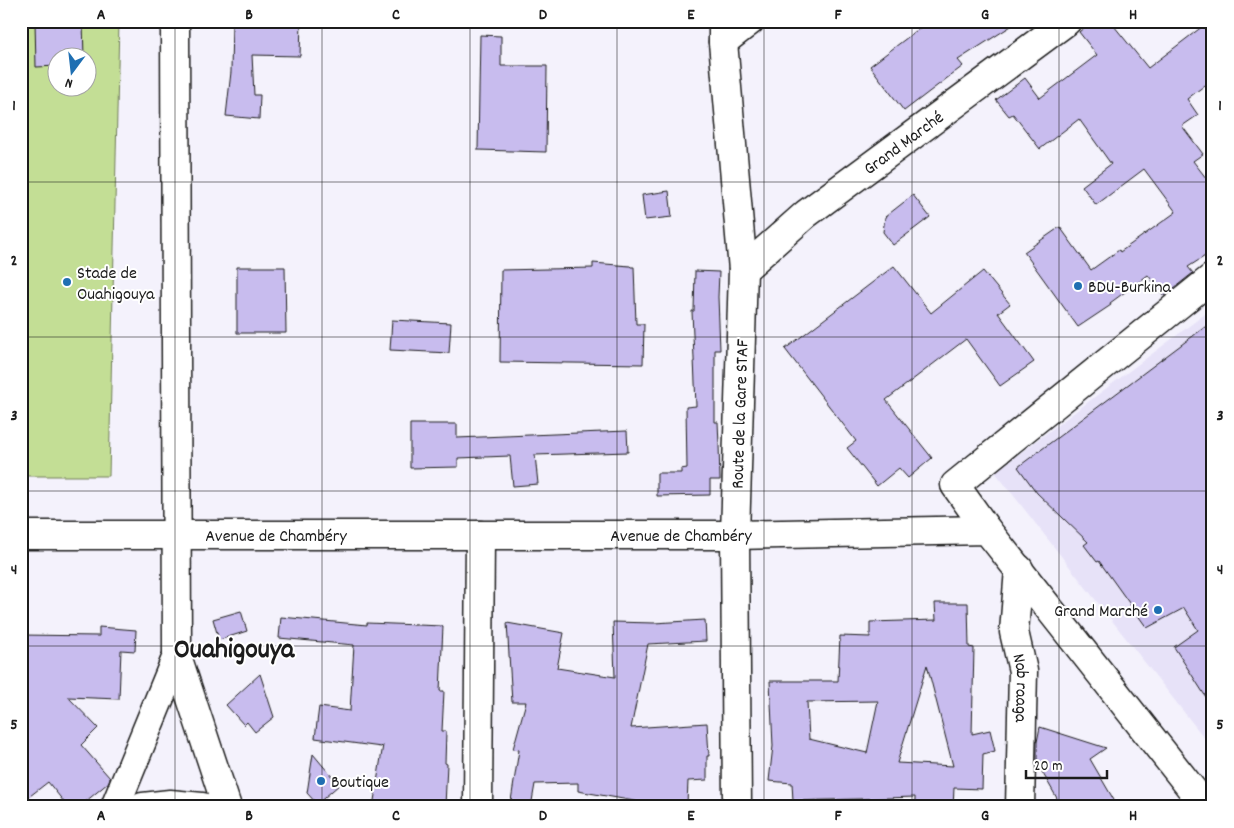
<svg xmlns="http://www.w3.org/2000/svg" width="1234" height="828" viewBox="0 0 1234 828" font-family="Dekko,sans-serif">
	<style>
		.built { fill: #e7e2f8 }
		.green { fill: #c3de95; stroke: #707d58; fill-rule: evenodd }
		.building { fill: #c8bcee; stroke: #1c1c1c; fill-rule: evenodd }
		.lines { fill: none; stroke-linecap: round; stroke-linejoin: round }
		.street-casing { stroke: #1c1c1c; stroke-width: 31 }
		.secondary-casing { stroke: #1c1c1c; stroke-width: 31 }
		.street { stroke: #fff; stroke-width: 28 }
		.secondary { stroke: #fff; stroke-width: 28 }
		.grid { fill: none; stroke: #1c1c1c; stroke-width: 1; stroke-opacity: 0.55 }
		.poi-dot { fill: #1f6fb2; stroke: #fff; stroke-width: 2 }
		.labels { text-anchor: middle; stroke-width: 4; stroke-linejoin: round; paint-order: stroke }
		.street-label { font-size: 18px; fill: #1c1c1c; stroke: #fff }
		.poi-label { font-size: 18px; fill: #1c1c1c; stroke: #fff; text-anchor: start }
		.town-label { font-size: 28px; font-weight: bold; fill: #1c1c1c; stroke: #fff }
		.neatline { fill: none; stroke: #1c1c1c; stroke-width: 2 }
		.grid-label { font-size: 16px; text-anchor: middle; font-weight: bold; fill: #1c1c1c }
	</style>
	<rect width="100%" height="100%" fill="#f4f2fc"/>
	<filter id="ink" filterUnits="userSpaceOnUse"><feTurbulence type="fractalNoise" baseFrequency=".02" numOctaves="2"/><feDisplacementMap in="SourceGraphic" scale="10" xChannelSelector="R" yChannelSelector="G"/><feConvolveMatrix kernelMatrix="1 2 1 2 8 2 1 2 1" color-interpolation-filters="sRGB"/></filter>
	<g filter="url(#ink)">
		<!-- built -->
		<path class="built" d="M1213 308V749L995 472Z"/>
		<!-- green -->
		<path class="green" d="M21 21H119L109 476H21ZM58 58H88V88H58Z"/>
		<!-- building -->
		<path class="building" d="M35 21H83L84 58H58V66L36 67Z
			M232 21H301L300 56 252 55 254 95H260L259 119 226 116 231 72Z
			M929 21H1019L958 60 963 66 904 111 870 66Z
			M1092 21H1110L1148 68 1203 26 1213 39V79L1187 99 1198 115 1182 126 1203 154 1193 161 1213 187V251L1188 267 1193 273 1164 296 1148 275 1110 303 1111 305 1078 327 1024 252 1060 227 1091 270 1119 250 1120 252 1176 212 1144 169 1096 205 1082 186 1111 164 1079 119 1040 149 1013 114 1009 116 996 100 1025 78 1040 98 1097 55 1079 32Z
			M480 35 501 36V66H547L546 152 478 150Z
			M669 191 672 217 645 220 642 195Z
			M913 195 930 217 893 245 883 232 885 217Z
			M593 263 630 266 631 267H634L636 324H644L643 364 500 362 501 270 593 268Z
			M894 266 931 313 983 271 1010 304 998 313 1034 362 1000 386 966 339 886 400 932 458 908 478 899 468 877 486 847 448 856 441 785 349Z
			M237 267H285L286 333H237Z
			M695 271 719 272 718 297 720 350H715V422H718L719 445 720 480H710V495L657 496V473H681V469L687 468 686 407 696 406 692 311H694Z
			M392 320 451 323 449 353 390 350Z
			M1213 321V708L1174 647 1198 630 1184 608 1147 628 1099 561 1097 562 1084 545 1088 542 1037 493 1018 467Z
			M410 424H457V438L627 431 628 452 535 455 538 484 513 486 510 456 458 458V467L410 468Z
			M935 603H968L969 647 974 648 972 734 990 730 995 751 983 754 982 789 954 788 953 807H915V797L793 801 792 783 769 781 773 746 770 681H838L840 636 870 637V622L936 620ZM927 665 953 766 897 763ZM878 701 867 753 809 739 807 702Z
			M241 611 247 631 219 640 213 619Z
			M281 617 367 625V623L443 626 440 691H444L442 731H446L445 763 447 764 445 806 407 803V807H373L383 745 381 747 315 738 319 707 350 711 354 645 279 638Z
			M705 620 706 641 648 644 631 728 707 723 709 756H707V780L688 781 687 804 640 802 578 791V783L535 784 531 807H510L519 750 513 749 526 702H512L507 623 564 633 557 668 615 677 613 622 654 623Z
			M99 627 136 630 135 651 121 650 119 699 68 697 98 728 81 745 110 778 108 783 79 807H68L48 782 21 803V635L99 636Z
			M260 674 274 717 255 732 247 722 244 725 226 705Z
			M1040 727 1106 748 1090 759 1118 807H1062L1037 763V742Z
			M313 754 339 785 317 804 307 793Z"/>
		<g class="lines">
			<!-- street casing -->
			<g class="street-casing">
				<g id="street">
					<path d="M723 21V42L743 270 735 535 737 807"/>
					<path d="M723 42 750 21"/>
					<path id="s1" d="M743 270 806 214 1067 21"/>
					<path d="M987 530 955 485 1213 277"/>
					<path id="s2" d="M1019 569 1014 632 1023 671 1020 807"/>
					<path d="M478 807 480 535"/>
				</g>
			</g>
			<!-- secondary casing -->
			<g class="secondary-casing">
				<g id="secondary">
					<path d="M175 21 177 656 227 807"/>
					<path id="s3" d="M21 535H735L987 530 1206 807"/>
					<path d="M115 807 177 656"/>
					<path d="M143 807 170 804 202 807"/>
				</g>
			</g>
			<!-- street -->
			<use href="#street" class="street"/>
			<!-- secondary -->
			<use href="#secondary" class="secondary"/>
		</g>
	</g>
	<!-- grid -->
	<path class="grid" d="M175 21V807M322 21V807M470 21V807M617 21V807M764 21V807M912 21V807M1059 21V807M21 182H1213M21 337H1213M21 491H1213M21 646H1213"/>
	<!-- markers -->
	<g class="poi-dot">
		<circle cx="67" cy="282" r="5"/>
		<circle cx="1078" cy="286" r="5"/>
		<circle cx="1158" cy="610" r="5"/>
		<circle cx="321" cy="781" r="5"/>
	</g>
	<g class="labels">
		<!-- street labels -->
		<g class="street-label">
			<text dy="6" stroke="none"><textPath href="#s1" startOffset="205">Grand Marché</textPath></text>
			<text transform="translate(739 414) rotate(-88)" y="6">Route de la Gare STAF</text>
			<text dy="6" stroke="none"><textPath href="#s3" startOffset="255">Avenue de Chambéry</textPath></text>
			<text dy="6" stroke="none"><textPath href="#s3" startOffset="660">Avenue de Chambéry</textPath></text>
			<text dy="6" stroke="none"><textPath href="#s2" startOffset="120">Nab raaga</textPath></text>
		</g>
		<!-- poi labels -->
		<g class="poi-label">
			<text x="77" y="278">Stade de<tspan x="77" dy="21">Ouahigouya</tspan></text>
			<text x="1088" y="292">BDU-Burkina</text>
			<text x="1148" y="616" text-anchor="end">Grand Marché</text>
			<text x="331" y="787">Boutique</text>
		</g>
		<!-- town labels -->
		<g class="town-label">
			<text x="234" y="657">Ouahigouya</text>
		</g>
	</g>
	<!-- margin -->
	<rect width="1234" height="828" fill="none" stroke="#fff" stroke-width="55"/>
	<!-- north arrow -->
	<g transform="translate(72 72) rotate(195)"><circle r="24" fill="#ffffff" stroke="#a4a4a4"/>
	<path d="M0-4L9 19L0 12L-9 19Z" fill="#1f6fb2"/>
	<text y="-8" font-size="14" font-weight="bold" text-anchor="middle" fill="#1c1c1c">N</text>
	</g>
	<!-- scale -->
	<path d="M1026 770v8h81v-8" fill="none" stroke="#1c1c1c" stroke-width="2.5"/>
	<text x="1034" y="770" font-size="15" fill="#1c1c1c" stroke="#ffffff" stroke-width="4" paint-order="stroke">20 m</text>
	<rect x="28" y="28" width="1178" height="772" class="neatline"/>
	<g class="grid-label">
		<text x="101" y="19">A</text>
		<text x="249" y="19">B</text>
		<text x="396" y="19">C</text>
		<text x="543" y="19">D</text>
		<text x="691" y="19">E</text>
		<text x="838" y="19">F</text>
		<text x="985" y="19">G</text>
		<text x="1133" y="19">H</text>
		<text x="14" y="110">1</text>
		<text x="1220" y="110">1</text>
		<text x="14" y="265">2</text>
		<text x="1220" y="265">2</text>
		<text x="14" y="420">3</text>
		<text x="1220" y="420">3</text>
		<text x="14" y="574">4</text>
		<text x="1220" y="574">4</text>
		<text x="14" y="729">5</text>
		<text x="1220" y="729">5</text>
		<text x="101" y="820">A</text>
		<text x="249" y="820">B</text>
		<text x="396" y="820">C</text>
		<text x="543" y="820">D</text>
		<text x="691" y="820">E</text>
		<text x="838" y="820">F</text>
		<text x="985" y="820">G</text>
		<text x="1133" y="820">H</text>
	</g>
</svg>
